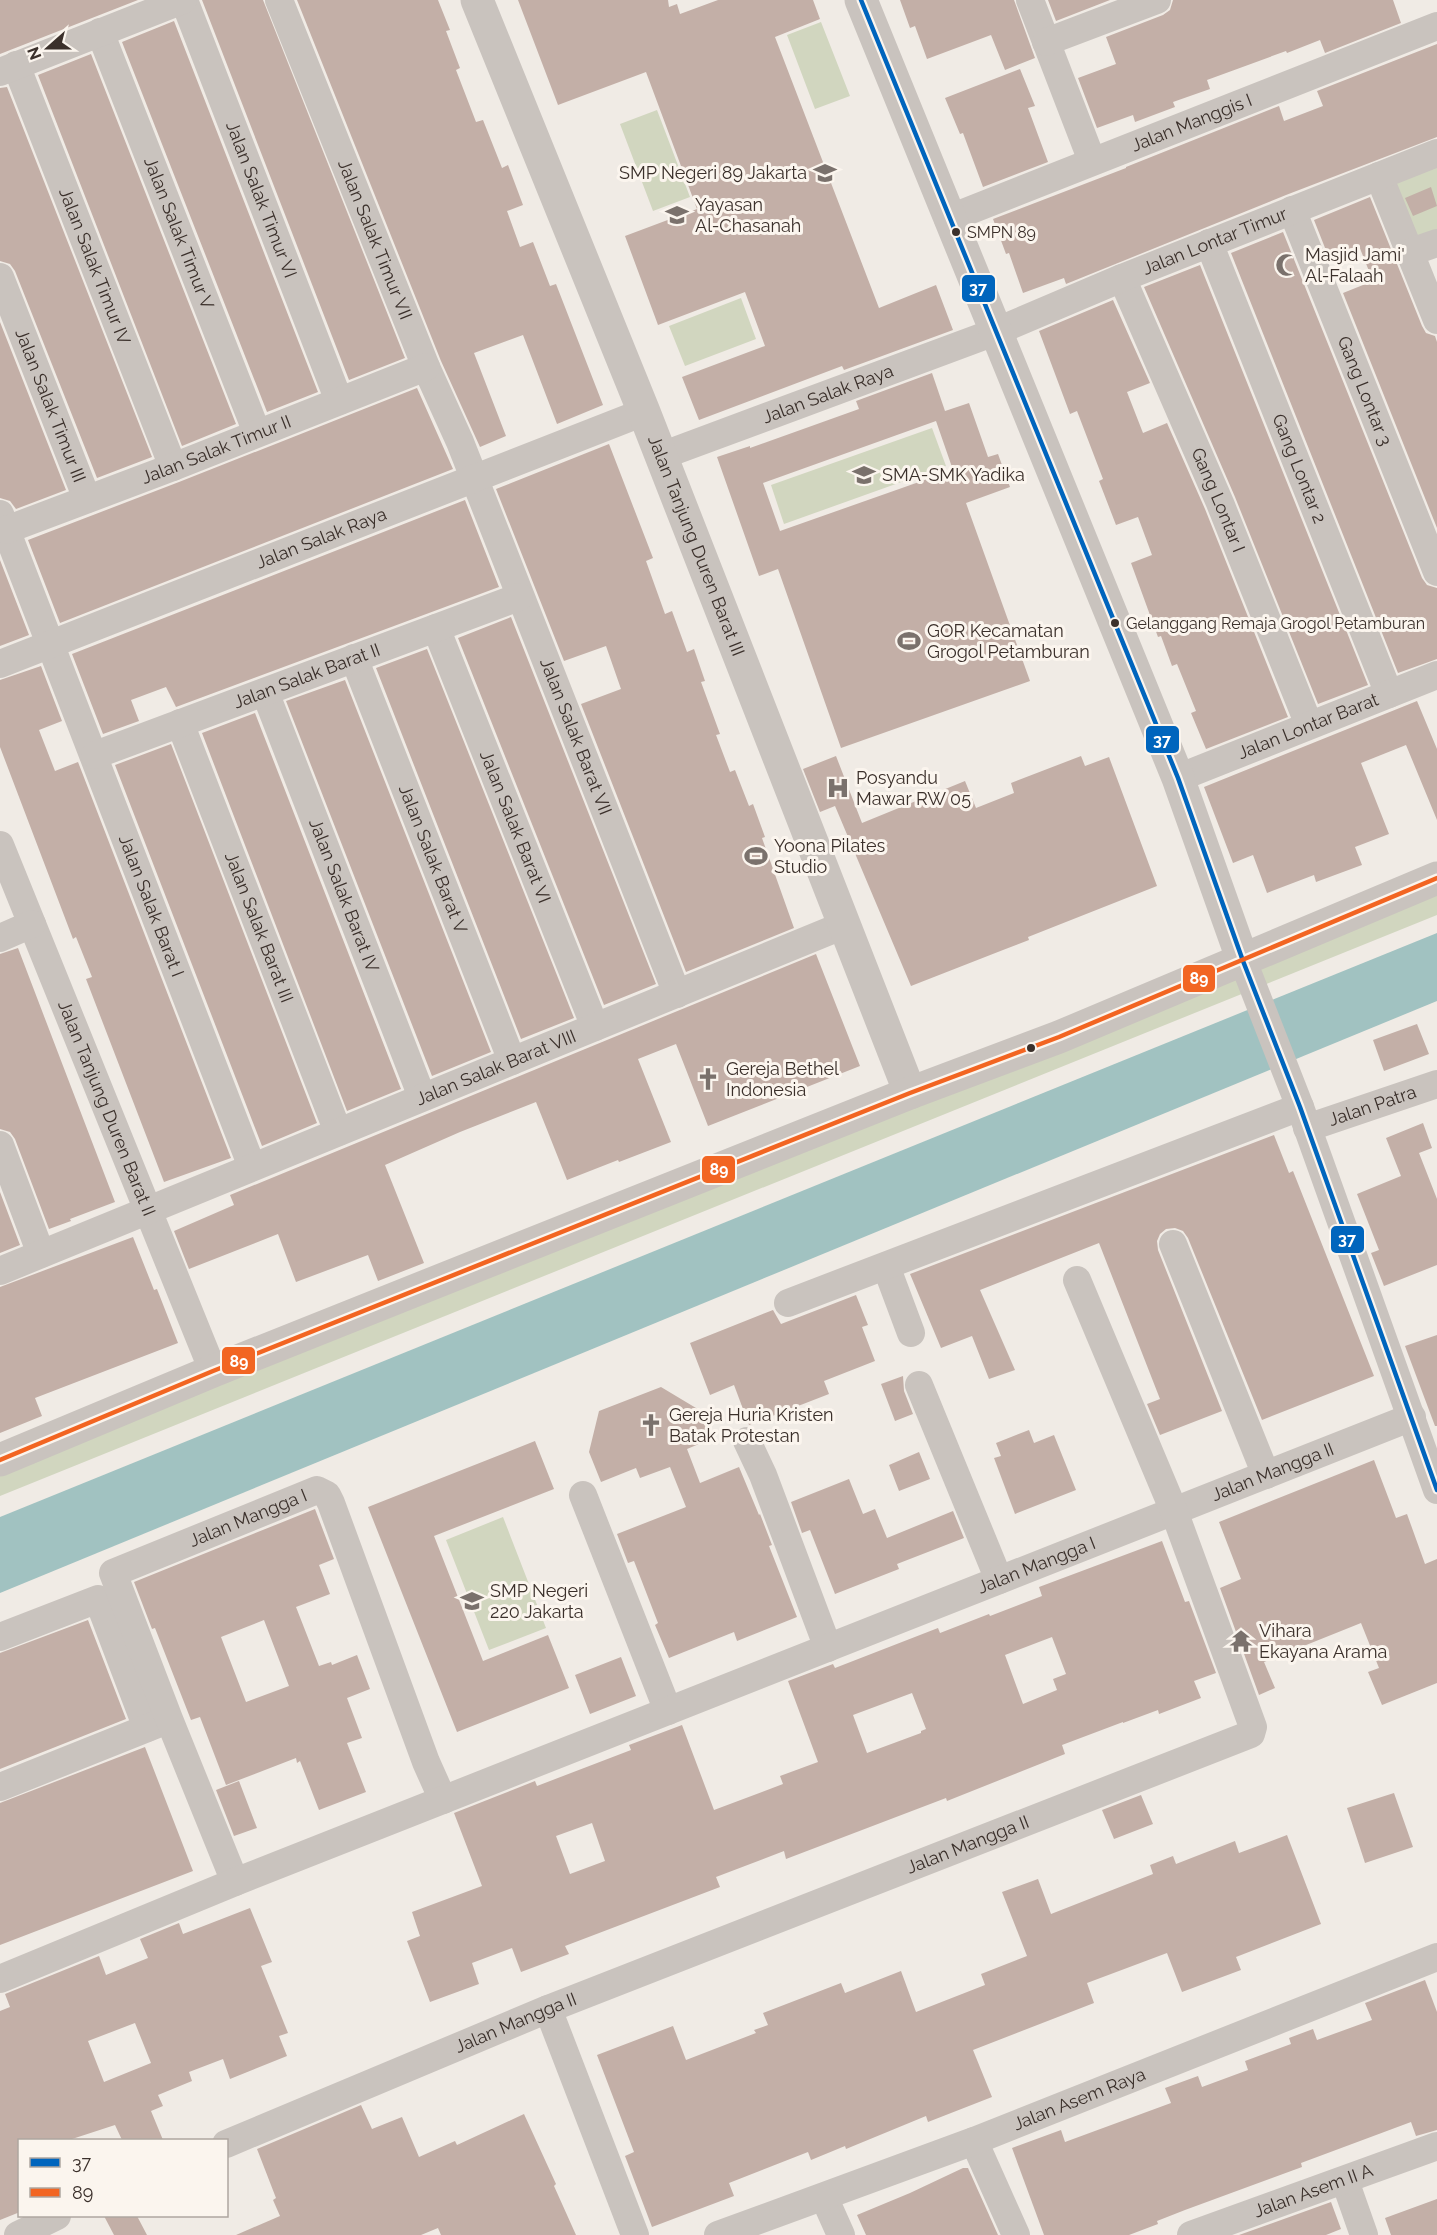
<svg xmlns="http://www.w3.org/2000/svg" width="1437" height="2235" viewBox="0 0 1437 2235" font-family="Raleway,sans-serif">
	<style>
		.green { fill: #d1d6bf }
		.water { fill: #a1c2c1 }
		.building { fill: #c3afa7; fill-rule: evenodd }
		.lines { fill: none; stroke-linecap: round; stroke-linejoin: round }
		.minor { stroke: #c9c3be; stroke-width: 28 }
		.tertiary { stroke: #c9c3be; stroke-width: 33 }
		.bus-1-casing { stroke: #fbf5ee; stroke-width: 9 }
		.bus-2-casing { stroke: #fbf5ee; stroke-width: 9 }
		.bus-1 { stroke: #0065bd; stroke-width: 4.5 }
		.bus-2 { stroke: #f26522; stroke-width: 4.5 }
		.bus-dot { fill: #3b302b; stroke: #fbf5ee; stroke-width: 2 }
		.labels { text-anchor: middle; stroke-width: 6; stroke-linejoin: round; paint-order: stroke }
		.bus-label { font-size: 16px; fill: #3b302b; stroke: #fbf5ee; text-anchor: start }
		.street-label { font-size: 18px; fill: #3b302b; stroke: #fbf5ee }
		.poi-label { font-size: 18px; fill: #3b302b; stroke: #fbf5ee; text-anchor: start }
		.line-badge { stroke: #fbf5ee; stroke-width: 2 }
		.badge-label { font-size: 16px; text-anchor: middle; font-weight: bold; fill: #fff }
	</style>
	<rect width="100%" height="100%" fill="#f0ebe5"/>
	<!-- green -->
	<path class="green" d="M821 22 850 96 815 109 787 35Z
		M657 110 690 197 653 211 620 124Z
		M1437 165V236L1414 245 1390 184Z
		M741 298 756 339 685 366 669 326Z
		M932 428 946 466 784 524 771 485Z
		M1437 892V915L0 1496V1472Z
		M503 1517 546 1628 489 1650 446 1540Z"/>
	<!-- water -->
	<path class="water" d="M1437 933V1001L0 1593V1517Z"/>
	<!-- building -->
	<path class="building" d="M0 0H138L0 54Z
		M202 0H263L405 358 349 380Z
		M297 0H438L450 30 446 31 460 68 456 70 476 122 483 120 502 168 508 165 523 205 507 211 520 247 533 242 550 286 556 284 603 405 557 424 523 335 474 353 506 436 480 447 441 361Z
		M518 0H668L669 7 677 4 680 14 718 0H813L820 19 775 37 879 308 936 285 953 330 844 370 842 366 699 420 682 377 765 346 745 292 658 325 625 236 697 209 646 72 558 105Z
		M900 0H1014L1035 58 1005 70 991 35 927 59 915 26 910 28Z
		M1048 0H1110L1056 21Z
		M1173 0H1393L1401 23 1325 53 1320 40 1287 53 1286 51 1207 80 1210 89 1173 102 1175 107 1135 122 1133 115 1097 128 1078 78 1116 64 1106 37 1163 15 1170 10Z
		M174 21 318 392 267 412 122 42Z
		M1437 44V137L1286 195 1066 284 1064 278 1023 293 1009 253 1006 254 993 219 1126 168V167L1279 106 1284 121 1323 106 1317 91Z
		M91 54 236 424 182 446 38 75Z
		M1020 69 1035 106 1028 108 1048 162 983 187 963 133 960 134 945 98Z
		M7 87 152 457 97 478 15 271 10 264 0 261V88Z
		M1431 187 1437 206 1413 216 1405 198Z
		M1370 197 1422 326 1426 333 1435 336 1437 342V528L1343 293 1373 281 1359 246 1329 258 1314 220Z
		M1283 232 1422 578 1427 585 1437 588V659L1398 673 1231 253Z
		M1200 265 1368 685 1318 704 1235 497 1144 287Z
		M1113 300 1150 383 1127 392 1143 433 1167 423 1205 509 1288 717 1206 749 1191 713 1196 711 1177 664 1172 666 1161 636 1158 637 1131 563 1152 555 1138 517 1116 525 1099 481 1103 479 1077 411 1070 414 1039 331Z
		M0 322 66 490 16 509 10 501 0 498Z
		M932 373 945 411 969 403 988 457 998 454 1010 487 966 503 1030 681 841 748 778 569 759 576 717 457 750 446V448L859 409 856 401ZM936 421 953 470 780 531 763 483Z
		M417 388 453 469 60 623 28 540 179 482Z
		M609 444 653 558 646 561 665 614 672 611 687 652 694 649 705 681 701 682 720 734 716 735 730 772 735 770 749 806 753 804 765 837 762 838 794 928 686 972 581 704 621 689 606 646 564 661 496 489Z
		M465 500 499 587 176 707 166 687 131 700 139 721 103 734 72 654Z
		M0 560 29 635 0 646Z
		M511 617 656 984 604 1005 458 638Z
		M427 649 574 1018 521 1039 376 668Z
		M41 666 62 721 39 730 55 771 78 762 231 1158 164 1182 86 979 92 977 76 937 73 939 0 747V680Z
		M345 680 491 1052 432 1076 286 701Z
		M1417 701 1437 749V820L1406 745 1361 763 1389 834 1355 847 1362 865 1316 882 1314 875 1267 893 1253 855 1233 863 1204 787Z
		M255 713 401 1089 347 1111 202 733Z
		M171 744 317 1123 262 1146 115 765Z
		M836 756 862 823 965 781 976 808 1014 793 1011 783 1081 756 1085 766 1109 757 1157 886 1028 937 1029 940 1003 950 911 986 835 806 820 812 803 769Z
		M18 948 115 1202 70 1219 71 1221 49 1229 15 1139 10 1132 0 1129V954Z
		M816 954 860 1066 708 1126 676 1044 638 1059 671 1142 619 1162 618 1160 567 1180 536 1102 460 1132 385 1165 424 1263 378 1281 368 1255 296 1282 278 1234 189 1269 174 1231 234 1205 230 1195Z
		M1417 1024 1429 1054 1384 1071 1373 1040Z
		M1423 1123 1432 1148 1419 1153 1437 1199V1265L1384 1286 1371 1253 1379 1250 1357 1194 1401 1176 1386 1138Z
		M1274 1135 1289 1173 1293 1171 1374 1376 1262 1420 1188 1238 1183 1231 1175 1228 1166 1229 1160 1234 1157 1241 1158 1250 1222 1411 1160 1435 1147 1404 1160 1399 1099 1243 980 1290 1015 1370 989 1379 972 1336 941 1348 910 1274Z
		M0 1192 20 1245 0 1253Z
		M133 1237 154 1290 157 1289 178 1343 35 1398 42 1416 0 1433V1287Z
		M856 1295 868 1325 862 1327 875 1361 824 1381 829 1394 749 1425 734 1385 710 1395 690 1343 773 1310 781 1324Z
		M1437 1335V1426H1435L1405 1346Z
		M903 1376 904 1391 913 1414 895 1421 881 1384Z
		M661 1387 701 1411 711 1439 687 1449 700 1483 739 1467 759 1515 760 1514 772 1545 769 1546 797 1617 737 1641 734 1632 669 1658 655 1625 658 1623 634 1561 628 1563 617 1534 686 1507 670 1467 640 1478 636 1468 601 1482 589 1452 599 1411Z
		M1029 1430 1034 1443 1054 1435 1076 1490 1015 1514 994 1458 1001 1456 996 1443Z
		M535 1441 554 1489 434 1536 483 1661 548 1635 569 1688 457 1732 368 1507Z
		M919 1452 930 1479 899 1491 889 1465Z
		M1374 1460 1396 1518 1407 1514 1425 1564 1437 1559V1683L1382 1705 1368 1672 1379 1668 1361 1623 1264 1662 1275 1688 1259 1695 1220 1588 1241 1579 1219 1522Z
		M849 1479 863 1514 875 1509 887 1538 953 1511 964 1538 897 1564 899 1569 835 1594 810 1530 802 1533 791 1502Z
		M315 1509 334 1559 319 1565 330 1594 296 1607 319 1666 331 1662 332 1665 357 1655 370 1689 347 1698 362 1738 347 1743 366 1792 319 1810 300 1761 297 1763 296 1758 226 1785 200 1717 191 1720 155 1628 152 1629 134 1582ZM264 1620 289 1686 246 1702 221 1637Z
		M1162 1541 1185 1602 1189 1601 1216 1673 1194 1681 1201 1698 1159 1714 1158 1710 1123 1723V1722L1062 1745 1065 1754 947 1801 946 1798 786 1859 784 1851 716 1877 720 1887 565 1946 569 1954 521 1972 512 1948 472 1963 479 1984 430 2002 407 1941 420 1936 412 1912 482 1886 454 1813 535 1781 537 1786 631 1750 629 1745 682 1725 714 1810 783 1784 780 1776 818 1762 788 1681 833 1664 835 1668 938 1628 940 1633 989 1614 990 1616 1042 1596 1039 1587ZM1052 1637 1066 1674 1053 1679 1057 1690 1023 1704 1005 1655ZM912 1693 926 1729 921 1731V1733L867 1753 853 1715ZM592 1823 605 1861 570 1874 556 1836Z
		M88 1620 126 1719 0 1769V1653Z
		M621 1657 636 1696 590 1714 575 1675Z
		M145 1747 193 1871 0 1945V1803Z
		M239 1781 257 1828 234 1836 216 1790Z
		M1394 1793 1413 1847 1365 1863 1347 1808Z
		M1141 1795 1153 1824 1114 1839 1102 1810Z
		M1287 1835 1321 1924 1236 1957 1241 1970 1182 1992 1167 1953 1087 1983 1094 2003 973 2050 992 2097 928 2122 926 2116 846 2149 845 2146 811 2160 808 2152 729 2183 734 2196 652 2227 625 2156 634 2152 597 2055 673 2026 686 2060 756 2033 754 2030 768 2025 763 2013 841 1983 845 1993 901 1971 916 2012 985 1985 981 1974 1027 1956 1002 1892 1038 1879 1051 1914 1153 1874 1150 1865 1173 1856 1176 1864 1235 1841 1239 1853Z
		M250 1908 272 1962 261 1966 288 2033 279 2036 287 2056 230 2079 223 2059 189 2072 192 2081 158 2095 163 2106 151 2111 163 2140H122L115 2125 69 2140H20V2212L0 2220V2011L10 2007 5 1994 99 1956 106 1975 148 1958 140 1939 179 1923 183 1934ZM135 2023 151 2063 104 2082 88 2041Z
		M1425 1980 1437 2012V2130L1416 2136 1411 2122 1301 2163 1302 2167 1185 2210 1157 2221 1158 2224 1129 2235H1044L1012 2148 1061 2130 1065 2142 1171 2103 1165 2088 1198 2076 1202 2087 1248 2070 1245 2061 1291 2044 1289 2038 1313 2029 1317 2040 1372 2020 1365 2003Z
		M361 2105 372 2129 402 2117 419 2157 455 2141 457 2145 524 2114 556 2184 554 2186 576 2235H441L438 2228 421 2235H236L280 2216 273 2200 276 2198 257 2149Z
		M963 2168H968L998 2235H866L857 2215 910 2193Z
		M1437 2199V2235H1391L1385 2218Z
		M1331 2202 1341 2229 1326 2235H1239Z
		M104 2216H137L147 2235H114Z"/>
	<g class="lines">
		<!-- minor -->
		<g class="minor">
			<path id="s1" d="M184 0 339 401"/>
			<path id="s2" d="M279 0 426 367 460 442 677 994"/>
			<path d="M1030 0 1092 161"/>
			<path id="s3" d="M100 32 257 433"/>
			<path d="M1046 42 1157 0"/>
			<path id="s4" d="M16 65 173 467"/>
			<path d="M0 72 183 0"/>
			<path d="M1379 176 1437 320"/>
			<path id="s5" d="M1292 210 1437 572"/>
			<path id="s6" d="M948 219 1437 26"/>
			<path id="s7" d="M1209 243 1389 694"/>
			<path d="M1411 252 1437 243"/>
			<path id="s8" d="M0 277 87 499"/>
			<path id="s9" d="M1122 278 1220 503 1309 725"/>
			<path id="s10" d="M661 456 995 332 1122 278 1437 153"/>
			<path id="s11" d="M0 514 252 1167"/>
			<path id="s12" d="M6 530 173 467 426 367"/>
			<path id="s13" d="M436 628 595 1027"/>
			<path id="s14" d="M354 658 512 1061"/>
			<path id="s15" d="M0 664 644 412"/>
			<path id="s16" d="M265 692 422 1097"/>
			<path id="s17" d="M180 723 338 1132"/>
			<path id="s18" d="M95 755 519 597"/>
			<path id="s19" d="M1178 778 1437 675"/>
			<path id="s20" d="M0 845 213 1371"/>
			<path d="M0 938 32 924"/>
			<path d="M1243 961 1300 1107 1437 1490"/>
			<path id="s21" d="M1307 1128 1437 1084"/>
			<path d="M0 1145 41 1254"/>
			<path d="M1173 1244 1266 1475"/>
			<path d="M886 1266 911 1333"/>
			<path id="s22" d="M0 1271 844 925"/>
			<path d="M788 1303 1300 1107"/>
			<path d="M919 1385 999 1580"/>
			<path d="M747 1441 763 1475 828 1648"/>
			<path d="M583 1495 668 1711"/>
			<path d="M0 1637 98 1599 147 1728"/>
			<path d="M0 1787 165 1721"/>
			<path id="s23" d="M235 1882 169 1719 113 1573 317 1490 327 1495 331 1503 426 1762 443 1800"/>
			<path id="s24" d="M0 1979 235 1882 1412 1417"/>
			<path d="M548 2009 635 2235"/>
			<path d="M974 2141 1016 2235"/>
			<path id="s25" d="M226 2144 548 2009 1251 1734 1253 1727 1174 1511 1077 1280"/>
			<path d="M1345 2181 1364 2235"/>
			<path d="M824 2197 841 2235"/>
			<path d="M18 2235 57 2216"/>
			<path id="s26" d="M718 2235 974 2141 1437 1957"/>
			<path id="s27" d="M1191 2235 1437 2146"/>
		</g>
		<!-- tertiary -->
		<g class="tertiary">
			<path id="s28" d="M477 0 644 412 910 1093"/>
			<path d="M861 0 1178 778 1243 961"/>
			<path d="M0 1460 213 1371 910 1093 1059 1037 1437 878"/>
		</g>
		<!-- bus-1 casing -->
		<g class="bus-1-casing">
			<path id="bus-1" d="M861 0 1178 778 1243 961 1300 1107 1437 1490"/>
		</g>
		<!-- bus-2 casing -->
		<g class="bus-2-casing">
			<path id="bus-2" d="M0 1460 213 1371 910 1093 1059 1037 1437 878"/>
		</g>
		<!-- bus-1 -->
		<use href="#bus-1" class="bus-1"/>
		<!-- bus-2 -->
		<use href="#bus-2" class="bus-2"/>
	</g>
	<!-- icons -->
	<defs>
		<g id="school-bare" transform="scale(1.8)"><path d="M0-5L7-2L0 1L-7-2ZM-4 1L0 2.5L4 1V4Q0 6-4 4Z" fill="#7a716c" stroke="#fbf5ee" stroke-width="2.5" paint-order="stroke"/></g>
		<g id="mosque-bare" transform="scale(1.8)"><path d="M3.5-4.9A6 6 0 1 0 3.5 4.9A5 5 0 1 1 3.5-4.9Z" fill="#7a716c" stroke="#fbf5ee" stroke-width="2.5" paint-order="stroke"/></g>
		<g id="stadium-bare" transform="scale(1.8)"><path d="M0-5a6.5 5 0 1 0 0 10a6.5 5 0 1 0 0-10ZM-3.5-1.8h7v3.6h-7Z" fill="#7a716c" stroke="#fbf5ee" stroke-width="2.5" paint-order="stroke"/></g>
		<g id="hospital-bare" transform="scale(1.8)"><path d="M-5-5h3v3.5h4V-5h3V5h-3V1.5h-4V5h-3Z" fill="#7a716c" stroke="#fbf5ee" stroke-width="2.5" paint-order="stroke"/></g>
		<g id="church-bare" transform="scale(1.8)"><path d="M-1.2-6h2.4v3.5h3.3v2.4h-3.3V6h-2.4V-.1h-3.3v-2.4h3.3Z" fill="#7a716c" stroke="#fbf5ee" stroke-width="2.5" paint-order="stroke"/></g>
		<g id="temple-bare" transform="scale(1.8)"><path d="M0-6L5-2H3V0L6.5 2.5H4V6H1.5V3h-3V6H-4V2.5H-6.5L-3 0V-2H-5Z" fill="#7a716c" stroke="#fbf5ee" stroke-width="2.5" paint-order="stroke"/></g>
	</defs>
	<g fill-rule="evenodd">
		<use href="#school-bare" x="825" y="173"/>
		<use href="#school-bare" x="677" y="215"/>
		<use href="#mosque-bare" x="1287" y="265"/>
		<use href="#school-bare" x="864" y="475"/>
		<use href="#stadium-bare" x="909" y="641"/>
		<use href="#hospital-bare" x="838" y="788"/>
		<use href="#stadium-bare" x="756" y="856"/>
		<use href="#church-bare" x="708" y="1079"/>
		<use href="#church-bare" x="651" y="1425"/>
		<use href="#school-bare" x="472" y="1601"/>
		<use href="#temple-bare" x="1241" y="1641"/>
	</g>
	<!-- markers -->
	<g class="bus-dot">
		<circle cx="956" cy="232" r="5"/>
		<circle cx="1115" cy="623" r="5"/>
		<circle cx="1031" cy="1048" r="5"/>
	</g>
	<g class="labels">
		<!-- bus labels -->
		<g class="bus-label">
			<text x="967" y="238">SMPN 89</text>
			<text x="1126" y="629">Gelanggang Remaja Grogol Petamburan</text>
		</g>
		<!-- street labels -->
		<g class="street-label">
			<text dy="6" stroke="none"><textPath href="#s6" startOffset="262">Jalan Manggis I</textPath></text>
			<text dy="6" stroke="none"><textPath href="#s1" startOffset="214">Jalan Salak Timur VI</textPath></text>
			<text dy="6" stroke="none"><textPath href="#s3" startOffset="216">Jalan Salak Timur V</textPath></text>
			<text dy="6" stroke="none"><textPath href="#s2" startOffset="258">Jalan Salak Timur VII</textPath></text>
			<text dy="6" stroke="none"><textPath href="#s10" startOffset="594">Jalan Lontar Timur</textPath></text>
			<text dy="6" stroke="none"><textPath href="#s4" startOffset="216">Jalan Salak Timur IV</textPath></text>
			<text dy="6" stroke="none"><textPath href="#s5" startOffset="195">Gang Lontar 3</textPath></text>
			<text dy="6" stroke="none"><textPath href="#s10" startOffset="178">Jalan Salak Raya</textPath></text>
			<text dy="6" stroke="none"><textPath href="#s8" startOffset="138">Jalan Salak Timur III</textPath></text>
			<text dy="6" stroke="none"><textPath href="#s12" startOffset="225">Jalan Salak Timur II</textPath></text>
			<text dy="6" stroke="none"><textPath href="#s7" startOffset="243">Gang Lontar 2</textPath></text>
			<text dy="6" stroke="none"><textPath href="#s9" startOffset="242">Gang Lontar I</textPath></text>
			<text dy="6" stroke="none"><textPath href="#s15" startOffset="345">Jalan Salak Raya</textPath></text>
			<text dy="6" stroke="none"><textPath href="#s28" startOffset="588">Jalan Tanjung Duren Barat III</textPath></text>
			<text dy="6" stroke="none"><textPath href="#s18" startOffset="226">Jalan Salak Barat II</textPath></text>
			<text dy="6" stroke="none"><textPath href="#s19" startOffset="140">Jalan Lontar Barat</textPath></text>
			<text dy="6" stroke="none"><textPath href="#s2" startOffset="794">Jalan Salak Barat VII</textPath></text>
			<text dy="6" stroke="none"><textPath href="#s13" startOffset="214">Jalan Salak Barat VI</textPath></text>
			<text dy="6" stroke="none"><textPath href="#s14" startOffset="216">Jalan Salak Barat V</textPath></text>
			<text dy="6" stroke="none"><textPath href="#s16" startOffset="218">Jalan Salak Barat IV</textPath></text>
			<text dy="6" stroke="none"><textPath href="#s11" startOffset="420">Jalan Salak Barat I</textPath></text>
			<text dy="6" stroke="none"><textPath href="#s17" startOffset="219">Jalan Salak Barat III</textPath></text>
			<text dy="6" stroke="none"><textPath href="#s22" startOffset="536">Jalan Salak Barat VIII</textPath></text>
			<text dy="6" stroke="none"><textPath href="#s21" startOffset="69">Jalan Patra</textPath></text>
			<text dy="6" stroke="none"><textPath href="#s20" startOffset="284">Jalan Tanjung Duren Barat II</textPath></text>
			<text dy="6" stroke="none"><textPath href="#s24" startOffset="1370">Jalan Mangga II</textPath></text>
			<text dy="6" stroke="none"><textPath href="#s23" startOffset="478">Jalan Mangga I</textPath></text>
			<text dy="6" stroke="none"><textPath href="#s24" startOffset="1116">Jalan Mangga I</textPath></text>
			<text dy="6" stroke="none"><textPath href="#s25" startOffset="800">Jalan Mangga II</textPath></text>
			<text dy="6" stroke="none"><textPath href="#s25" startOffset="314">Jalan Mangga II</textPath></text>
			<text dy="6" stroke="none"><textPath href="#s26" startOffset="386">Jalan Asem Raya</textPath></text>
			<text dy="6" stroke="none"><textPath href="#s27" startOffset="130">Jalan Asem II A</textPath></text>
		</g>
		<!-- poi labels -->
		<g class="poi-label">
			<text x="807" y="179" text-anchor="end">SMP Negeri 89 Jakarta</text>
			<text x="695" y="211">Yayasan<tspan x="695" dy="21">Al-Chasanah</tspan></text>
			<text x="1305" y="261">Masjid Jami'<tspan x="1305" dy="21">Al-Falaah</tspan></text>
			<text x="882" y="481">SMA-SMK Yadika</text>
			<text x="927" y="637">GOR Kecamatan<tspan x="927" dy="21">Grogol Petamburan</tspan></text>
			<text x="856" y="784">Posyandu<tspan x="856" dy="21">Mawar RW 05</tspan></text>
			<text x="774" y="852">Yoona Pilates<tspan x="774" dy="21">Studio</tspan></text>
			<text x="726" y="1075">Gereja Bethel<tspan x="726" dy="21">Indonesia</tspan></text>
			<text x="669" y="1421">Gereja Huria Kristen<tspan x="669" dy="21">Batak Protestan</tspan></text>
			<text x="490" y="1597">SMP Negeri<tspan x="490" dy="21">220 Jakarta</tspan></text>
			<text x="1259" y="1637">Vihara<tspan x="1259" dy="21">Ekayana Arama</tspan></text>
		</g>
	</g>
	<g class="line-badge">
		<rect x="961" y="274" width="35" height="29" rx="6" fill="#0065bd"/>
		<rect x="1145" y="725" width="35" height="29" rx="6" fill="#0065bd"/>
		<rect x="1182" y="964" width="34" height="29" rx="6" fill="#f26522"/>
		<rect x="701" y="1155" width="35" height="29" rx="6" fill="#f26522"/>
		<rect x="1330" y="1225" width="35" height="29" rx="6" fill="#0065bd"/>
		<rect x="221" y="1346" width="35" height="29" rx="6" fill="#f26522"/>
	</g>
	<g class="badge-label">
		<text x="978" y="294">37</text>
		<text x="1162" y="746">37</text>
		<text x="1199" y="984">89</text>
		<text x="719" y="1175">89</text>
		<text x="1347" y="1245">37</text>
		<text x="239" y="1367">89</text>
	</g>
	<!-- legend -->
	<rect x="18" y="2139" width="210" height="78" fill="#fbf5ee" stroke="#aea6a0" stroke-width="1.5"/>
	<rect x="30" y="2158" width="30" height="9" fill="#0065bd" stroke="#aea6a0" stroke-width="1.5"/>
	<text x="72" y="2169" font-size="18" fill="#3b302b">37</text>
	<rect x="30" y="2188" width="30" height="9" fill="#f26522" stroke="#aea6a0" stroke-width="1.5"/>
	<text x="72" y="2199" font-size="18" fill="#3b302b">89</text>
	<!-- north arrow -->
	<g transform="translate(48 48) rotate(249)" stroke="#fbf5ee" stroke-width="4.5" paint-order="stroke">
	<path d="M0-4.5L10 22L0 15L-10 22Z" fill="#3b302b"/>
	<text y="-9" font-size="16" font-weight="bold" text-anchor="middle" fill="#3b302b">N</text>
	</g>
</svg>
